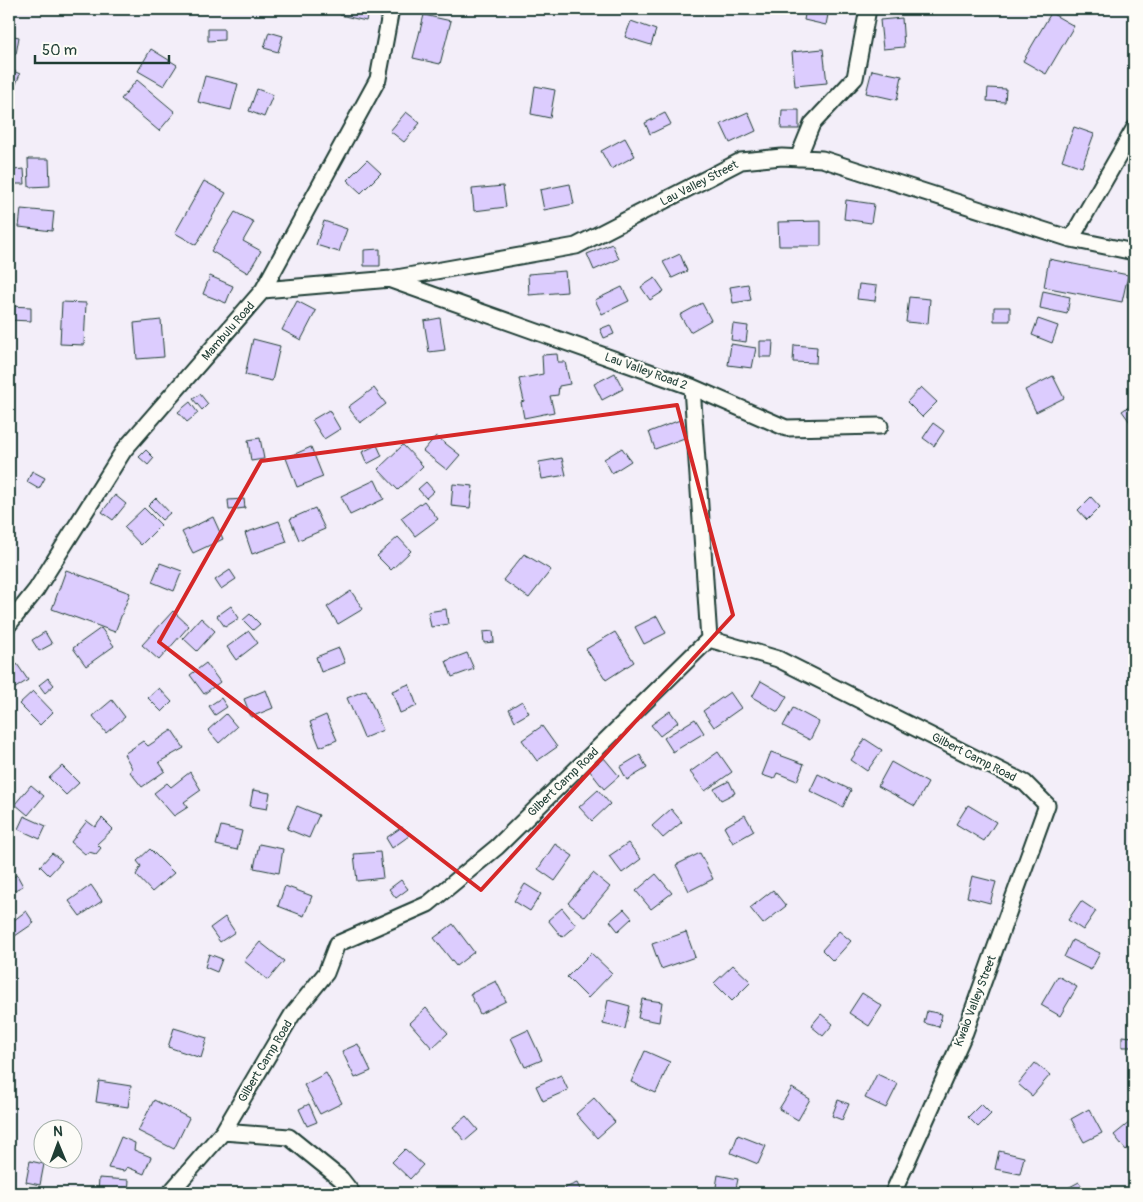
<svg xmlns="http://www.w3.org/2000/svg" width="1143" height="1202" viewBox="0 0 1143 1202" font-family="Pangolin,sans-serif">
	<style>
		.building { fill: #dcccfe; stroke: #1f3d34 }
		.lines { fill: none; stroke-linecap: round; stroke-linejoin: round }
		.street-casing { stroke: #1f3d34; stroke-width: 19 }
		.street { stroke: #fdfcf7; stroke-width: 15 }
		.marked { fill: none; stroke: #d62828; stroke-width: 4; stroke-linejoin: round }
		.labels { text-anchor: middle; stroke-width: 4.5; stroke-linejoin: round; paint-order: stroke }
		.street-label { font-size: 12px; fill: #1f3d34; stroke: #fdfcf7 }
	</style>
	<rect width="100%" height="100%" fill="#f3eef9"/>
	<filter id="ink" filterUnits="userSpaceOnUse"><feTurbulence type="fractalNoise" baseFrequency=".02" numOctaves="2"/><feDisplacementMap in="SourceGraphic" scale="10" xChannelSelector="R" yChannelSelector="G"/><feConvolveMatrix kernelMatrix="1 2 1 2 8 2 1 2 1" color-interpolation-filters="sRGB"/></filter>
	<g filter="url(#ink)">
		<!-- building -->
		<path class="building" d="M342 9H369L366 21 340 15Z
			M806 9H829L826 25 804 20Z
			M1051 13 1074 26 1046 74 1023 61Z
			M424 15 451 21 440 64 413 58Z
			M902 18 904 47 883 49 880 20Z
			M631 21 656 30 651 45 625 37Z
			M208 29H224V40L208 41Z
			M269 32 283 36 278 52 264 48Z
			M9 35 19 37 16 54 9 52Z
			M151 49 177 65 164 86 138 71Z
			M823 49 827 83 795 86 792 52Z
			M9 69 20 74 10 99 9 98Z
			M872 70 902 76 897 100 866 93Z
			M205 76 238 84 231 110 198 102Z
			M137 80 175 112 159 131 121 99Z
			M535 86 555 90 550 118 531 114Z
			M988 88 1006 89 1005 102 987 101Z
			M257 89 273 95 264 117 249 111Z
			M782 110H799V129H781Z
			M406 112 420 123 404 142 390 131Z
			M748 112 756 131 730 143 721 124Z
			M665 113 671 124 650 134 645 123Z
			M1074 127 1094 134 1082 167 1062 160Z
			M625 138 635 156 611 169 601 151Z
			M28 159H49L50 186 29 187Z
			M367 160 381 173 361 193 347 180Z
			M24 169 25 184H13V170Z
			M204 181 226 193 196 245 175 233Z
			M570 184 574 204 544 210 540 190Z
			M503 186 506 207 474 211 472 189Z
			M846 200 874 204 871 223 844 219Z
			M21 209 54 212 52 231 19 227Z
			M235 212 254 222 243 241 261 251 248 273 211 251Z
			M324 221 347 229 339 252 316 245Z
			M821 221V246H779L778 222Z
			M612 244 619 259 594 270 587 254Z
			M380 249V266H364V250Z
			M680 254 687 271 672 278 663 262Z
			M1049 259 1128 275 1122 302 1044 287Z
			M565 271 567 292 529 295 528 274Z
			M210 276 233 286 226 303 203 294Z
			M655 278 664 291 650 300 641 287Z
			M1128 282H1134V297H1127Z
			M748 284 751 300 733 303 730 287Z
			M859 284 877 286 875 301 857 299Z
			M622 287 629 301 602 314 595 300Z
			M1043 291 1070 297 1067 314 1040 308Z
			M909 297 930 299 928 324 906 322Z
			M297 301 316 311 301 340 282 330Z
			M62 302 86 303 84 345 60 344Z
			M702 303 711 320 690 332 680 315Z
			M9 306 31 307V321L9 320Z
			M994 307H1010V321H994Z
			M440 318 445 350 429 352 424 321Z
			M1038 319 1058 326 1052 343 1032 335Z
			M161 320 164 357 137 359 134 323Z
			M733 324 748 326 746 342 731 340Z
			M610 325 614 334 604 338 600 329Z
			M253 339 280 346 272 381 245 375Z
			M760 341H773L772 357H760Z
			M731 344 756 348 752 368 728 365Z
			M794 345 817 347 816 363 793 362Z
			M557 354 558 362H565L570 384 559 386 558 395 550 396 554 412 524 418 521 402 524 401 519 379 543 374 542 355Z
			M615 373 623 389 602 400 594 384Z
			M1053 376 1064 398 1036 412 1025 390Z
			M921 387 937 402 922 417 907 402Z
			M374 388 386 404 360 423 348 407Z
			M200 394 208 404 202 410 193 399Z
			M190 402 198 413 187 422 178 412Z
			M1134 403V423L1132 425 1122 411Z
			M329 410 340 429 324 439 312 420Z
			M680 420 687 437 655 449 649 432Z
			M933 423 944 431 934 446 923 438Z
			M436 436 460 455 447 470 423 451Z
			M260 438 264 459 251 461 248 440Z
			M377 445 382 456 367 464 362 452Z
			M403 445 423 466 398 490 378 469Z
			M311 447 323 477 297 487 286 458Z
			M622 448 631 461 612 473 604 459Z
			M146 450 154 458 148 465 139 457Z
			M562 458 566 475 542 479 539 462Z
			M32 471 45 478 39 489 27 482Z
			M375 480 384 499 350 515 341 496Z
			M426 482 434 491 426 498 418 489Z
			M453 484 473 486 470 508 451 506Z
			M115 495 126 504 113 520 102 512Z
			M1091 497 1100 507 1087 520 1078 510Z
			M156 498 170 513 162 520 148 506Z
			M244 499 245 508 229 510 228 500Z
			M424 501 438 519 415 536 401 518Z
			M144 508 161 525 141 545 124 527Z
			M315 508 325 529 299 540 290 519Z
			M213 517 223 539 193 553 182 532Z
			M279 521 287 542 252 554 245 533Z
			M398 537 411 551 391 570 377 556Z
			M524 554 551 570 529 598 503 580Z
			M160 563 182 571 174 591 152 582Z
			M66 570 130 593 115 632 52 609Z
			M230 570 236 579 221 589 215 580Z
			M351 591 363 609 338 624 327 607Z
			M231 606 239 618 225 627 217 616Z
			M446 609 448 624 431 627 428 612Z
			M173 611 189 626 159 660 142 645Z
			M250 614 260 624 253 630 243 620Z
			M657 616 666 633 644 644 635 627Z
			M201 618 215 631 197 651 183 638Z
			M101 628 114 646 86 666 73 648Z
			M249 631 258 643 236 660 227 647Z
			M493 631 494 642 484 643 483 632Z
			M45 632 52 644 39 651 32 640Z
			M615 632 634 662 606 680 586 649Z
			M339 648 345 663 321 672 316 657Z
			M467 653 474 669 452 677 446 661Z
			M206 663 220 682 204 694 190 675Z
			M17 664 28 680 9 692V669Z
			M48 678 54 685 45 693 39 685Z
			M761 681 787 696 778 712 752 697Z
			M409 684 417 706 400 713 392 691Z
			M159 688 172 702 162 712 148 698Z
			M266 690 273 708 251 717 244 699Z
			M366 690 383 730 364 738 347 698Z
			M33 691 53 712 40 725 19 704Z
			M730 692 741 708 714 727 703 711Z
			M221 698 227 707 215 715 209 706Z
			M112 700 125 717 106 733 93 716Z
			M522 701 529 713 515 721 509 709Z
			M793 708 819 722 810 740 783 726Z
			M670 711 678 722 660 736 651 725Z
			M226 714 237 727 219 743 208 730Z
			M326 715 337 740 320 747 310 722Z
			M695 719 704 733 673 752 664 738Z
			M542 726 557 747 537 761 522 740Z
			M172 730 184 748 159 762 165 771 142 787 130 772 132 768 124 754 143 741 148 746Z
			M865 739 882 750 867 771 851 760Z
			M718 752 732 772 705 791 690 772Z
			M771 752 804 764 797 781 777 773 774 779 762 775Z
			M640 755 647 768 627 780 620 767Z
			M604 758 619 776 604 789 589 770Z
			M891 762 928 783 915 806 878 786Z
			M62 766 79 783 66 795 49 778Z
			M190 772 201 790 184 802 188 807 174 816 154 793 167 783 171 787Z
			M818 774 851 790 843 807 810 791Z
			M729 781 735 793 721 800 714 789Z
			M31 785 44 796 28 815 15 804Z
			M253 790 270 793 267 809 250 806Z
			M598 790 610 804 592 821 579 807Z
			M968 805 996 822 984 841 956 824Z
			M297 806 319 815 309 838 287 829Z
			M671 809 682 822 663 838 652 826Z
			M745 815 754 831 733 843 724 827Z
			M24 816 46 826 40 839 18 829Z
			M102 818 113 829 97 844 101 848 96 854 89 852 85 854 71 842 87 821 95 827Z
			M221 826 242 831 237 850 216 845Z
			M402 827 409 836 392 848 386 838Z
			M628 843 641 859 622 873 609 856Z
			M259 844 283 849 279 873 254 868Z
			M555 844 573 856 555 881 538 869Z
			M150 849 174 873 152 892 136 875 141 866 137 861Z
			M380 852 383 878 357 881 354 854Z
			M52 853 62 861 49 875 40 866Z
			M700 853 713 879 689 891 676 865Z
			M593 873 610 887 585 917 568 903Z
			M656 874 672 893 651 909 636 891Z
			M17 875 23 886 9 893V879Z
			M972 876 996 882 990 903 967 897Z
			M401 880 408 889 396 898 389 889Z
			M525 884 541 894 530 911 514 901Z
			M91 885 102 901 80 916 69 901Z
			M285 886 312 896 304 916 278 906Z
			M773 890 786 906 763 924 750 908Z
			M1081 901 1096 911 1083 930 1068 920Z
			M562 908 576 925 562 937 548 920Z
			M624 909 632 918 618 931 610 921Z
			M26 911 34 923 15 936 9 924Z
			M225 917 235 932 220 942 210 928Z
			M453 924 474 952 456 966 434 938Z
			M839 931 851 941 833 961 822 950Z
			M686 932 695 957 661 969 652 944Z
			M1072 940 1100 953 1091 970 1064 957Z
			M260 942 284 961 268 980 244 961Z
			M591 953 612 973 588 998 567 977Z
			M209 954 222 959 217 972 205 967Z
			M733 965 751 982 732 1001 714 983Z
			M1058 976 1077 987 1060 1016 1041 1005Z
			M496 981 506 1001 480 1014 470 994Z
			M862 993 882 1006 869 1026 849 1013Z
			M642 999 662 1002 659 1022 638 1018Z
			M608 1000 630 1006 625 1029 603 1024Z
			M426 1008 448 1033 432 1048 410 1023Z
			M927 1011 942 1014 939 1027 924 1023Z
			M821 1014 833 1024 823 1036 811 1026Z
			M174 1028 207 1038 201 1058 168 1047Z
			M528 1030 542 1060 525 1067 511 1038Z
			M1122 1036 1134 1037V1047H1122Z
			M358 1044 371 1071 355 1078 342 1051Z
			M645 1051 670 1062 656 1093 631 1082Z
			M1035 1063 1050 1075 1032 1096 1018 1084Z
			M326 1073 342 1103 320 1114 304 1085Z
			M877 1074 898 1084 886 1108 865 1098Z
			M561 1075 568 1090 543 1101 536 1086Z
			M99 1081 131 1086 128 1107 96 1102Z
			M792 1088 810 1099 798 1120 779 1109Z
			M594 1098 615 1122 597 1138 576 1114Z
			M154 1100 189 1118 174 1149 138 1131Z
			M838 1100 849 1104 842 1120 832 1116Z
			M309 1104 317 1122 307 1126 299 1109Z
			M981 1104 991 1114 978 1127 968 1117Z
			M1089 1109 1102 1133 1084 1142 1071 1119Z
			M466 1116 478 1130 465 1141 453 1127Z
			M1130 1122 1134 1127V1143L1126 1150 1114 1135Z
			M738 1135 766 1146 758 1164 731 1153Z
			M121 1137 135 1143 134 1150 151 1157 144 1174 127 1167 124 1171 108 1168Z
			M405 1149 423 1165 410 1179 392 1162Z
			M999 1151 1024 1157 1020 1174 995 1169Z
			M30 1161 44 1164 40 1185 26 1182Z
			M718 1175 738 1179 735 1193H715Z
			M99 1178 129 1180 128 1193H98Z
			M1079 1182 1086 1193H1066L1064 1190Z
			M577 1183 582 1193H567L565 1188Z"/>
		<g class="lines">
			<!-- street casing -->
			<g class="street-casing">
				<path id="street" d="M798 158 812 124 855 78 868 9
					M1071 239 1134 129
					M391 280 692 387 786 428 880 426
					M263 290 391 279 576 246 741 161 782 157 822 159 1071 239 1134 252
					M692 387 709 639
					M9 624 36 590 124 450 263 290 378 79 391 9
					M223 1132 289 1137 341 1179 352 1193
					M170 1193 223 1132 292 1015 326 973 337 944 428 904 497 847 709 639 778 659 1025 783 1047 805 965 1032 893 1193"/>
			</g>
			<!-- street -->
			<use href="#street" class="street"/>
		</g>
	</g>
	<!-- marked area -->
	<path class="marked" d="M677 405 733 615 481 890 159 642 261 461Z"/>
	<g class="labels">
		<!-- street labels -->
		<g class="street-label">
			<text transform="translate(699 183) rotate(-27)" y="4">Lau Valley Street</text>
			<text transform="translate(228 331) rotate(-49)" y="4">Mambulu Road</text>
			<text transform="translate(646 371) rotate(20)" y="4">Lau Valley Road 2</text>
			<text transform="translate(974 757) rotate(27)" y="4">Gilbert Camp Road</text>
			<text transform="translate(563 782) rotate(-44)" y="4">Gilbert Camp Road</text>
			<text transform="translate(975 1001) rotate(-69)" y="4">Kwaio Valley Street</text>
			<text transform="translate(265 1061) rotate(-59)" y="4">Gilbert Camp Road</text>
		</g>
	</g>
	<!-- margin -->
	<rect width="1143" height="1202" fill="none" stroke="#fdfcf7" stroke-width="30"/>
	<rect x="15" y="15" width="1113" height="1172" fill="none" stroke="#1f3d34" stroke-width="2" filter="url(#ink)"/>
	<!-- north arrow -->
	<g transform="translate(58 1144) rotate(359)"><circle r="24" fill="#fdfcf7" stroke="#a4b0a9"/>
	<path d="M0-4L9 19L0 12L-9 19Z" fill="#1f3d34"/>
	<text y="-8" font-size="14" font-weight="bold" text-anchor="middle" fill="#1f3d34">N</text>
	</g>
	<!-- scale -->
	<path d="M35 55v8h134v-8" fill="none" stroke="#1f3d34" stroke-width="2.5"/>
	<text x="42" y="55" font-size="15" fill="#1f3d34" stroke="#fdfcf7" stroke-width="4" paint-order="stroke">50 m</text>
</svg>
